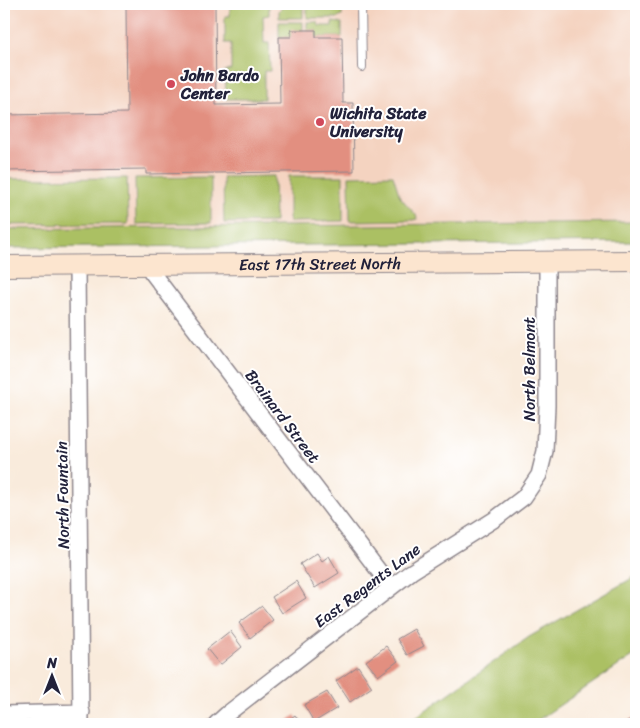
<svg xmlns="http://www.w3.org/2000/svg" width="640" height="728" viewBox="0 0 640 728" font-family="Sriracha,sans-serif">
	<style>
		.built { fill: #f4d3c0 }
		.green { fill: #abc064; stroke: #667150 }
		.building { fill: #e28f80 }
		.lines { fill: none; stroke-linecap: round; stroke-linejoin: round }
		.lane-casing { stroke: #8e868c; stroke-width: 10 }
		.street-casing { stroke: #8e868c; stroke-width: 18 }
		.secondary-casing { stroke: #8e868c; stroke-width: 22 }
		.lane { stroke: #fff; stroke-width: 8 }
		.street { stroke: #fff; stroke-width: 15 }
		.secondary { stroke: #fce5cf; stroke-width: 20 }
		.poi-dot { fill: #d1495b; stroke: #fff; stroke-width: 2 }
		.labels { text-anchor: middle; stroke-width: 4; stroke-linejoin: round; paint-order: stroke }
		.poi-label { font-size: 16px; font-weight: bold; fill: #22223b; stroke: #fff; text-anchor: start }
		.street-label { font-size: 16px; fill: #22223b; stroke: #fff }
	</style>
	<rect width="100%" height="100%" fill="#fff"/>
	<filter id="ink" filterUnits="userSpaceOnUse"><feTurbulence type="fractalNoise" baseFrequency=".02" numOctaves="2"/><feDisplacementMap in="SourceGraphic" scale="10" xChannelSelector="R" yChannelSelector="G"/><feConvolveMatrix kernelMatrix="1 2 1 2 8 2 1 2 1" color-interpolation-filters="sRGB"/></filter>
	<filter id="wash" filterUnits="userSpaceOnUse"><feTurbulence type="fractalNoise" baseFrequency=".0096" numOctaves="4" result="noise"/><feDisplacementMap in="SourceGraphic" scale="20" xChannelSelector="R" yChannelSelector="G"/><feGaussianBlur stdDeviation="1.12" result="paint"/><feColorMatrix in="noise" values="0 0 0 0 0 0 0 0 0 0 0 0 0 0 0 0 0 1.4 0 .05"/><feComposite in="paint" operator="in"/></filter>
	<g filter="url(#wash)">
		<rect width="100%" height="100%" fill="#f9ebdc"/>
		<!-- built -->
		<path class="built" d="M4 4H636V240L4 241Z"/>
		<!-- green -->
		<path class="green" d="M230 4H269V15L263 16 264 43H269L270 71H264V99H226L225 71 231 70V43H225V16H230Z
			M284 4H303V18H279V11Z
			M307 4H342V16L338 18H307Z
			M279 22H303V30H291V37H279Z
			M307 22H318L319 26H332V22L342 23V37H316V30H307Z
			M393 175 400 197 416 215 417 219 413 220 350 221 349 176Z
			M274 176 275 222 224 223 223 177Z
			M289 176H343V221L289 222Z
			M211 177V223L136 224 135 178Z
			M127 178 128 224 4 225V179Z
			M636 222V242L4 248V229Z
			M636 576V654L532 724H406L529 637Z"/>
		<g id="blocks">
			<!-- building -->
			<path class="building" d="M159 4 215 5 216 105 280 104 279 37H291V30H316V37H342L343 103H353L354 171 146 174V169L4 171V115L127 113 126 6H159Z
				M317 553 322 561 329 556 339 573 315 588 300 564Z
				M296 581 306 598 282 613 272 597Z
				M262 606 273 620 250 638 239 623Z
				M414 629 424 646 407 655 397 639Z
				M230 631 242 647 220 665 207 649Z
				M386 646 398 661 378 676 366 661Z
				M358 666 372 687 350 702 336 681Z
				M327 692 337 708 314 722 304 705Z
				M295 715 301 724H283Z
				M635 717 636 724H622Z"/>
		</g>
	</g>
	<g filter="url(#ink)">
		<use href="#blocks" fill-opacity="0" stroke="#8e868c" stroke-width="1"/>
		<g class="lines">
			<!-- lane casing -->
			<g class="lane-casing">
				<path id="lane" d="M361 4 362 67"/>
			</g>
			<!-- street casing -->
			<g class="street-casing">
				<path id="street" d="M77 266 81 724
					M147 266 391 587
					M4 714 82 712
					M216 724 227 714 411 572 495 519 524 497 539 475 545 451 547 406V263"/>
			</g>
			<!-- secondary casing -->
			<g class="secondary-casing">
				<g id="secondary">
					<path id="s1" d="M4 266 636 261"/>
				</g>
			</g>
			<!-- lane -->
			<use href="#lane" class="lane"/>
			<!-- street -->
			<use href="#street" class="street"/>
			<!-- secondary -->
			<use href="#secondary" class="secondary"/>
		</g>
	</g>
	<!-- markers -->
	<g class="poi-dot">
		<circle cx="171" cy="84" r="5"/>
		<circle cx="320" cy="122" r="5"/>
	</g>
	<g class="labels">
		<!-- poi labels -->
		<g class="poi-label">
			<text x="181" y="81">John Bardo<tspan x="181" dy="18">Center</tspan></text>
			<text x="330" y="119">Wichita State<tspan x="330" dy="18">University</tspan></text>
		</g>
		<!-- street labels -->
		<g class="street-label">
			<text dy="6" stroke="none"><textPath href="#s1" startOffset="316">East 17th Street North</textPath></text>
			<text transform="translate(529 369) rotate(-90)" y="6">North Belmont</text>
			<text transform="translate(283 416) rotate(53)" y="6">Brainard Street</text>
			<text transform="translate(62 495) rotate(-91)" y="6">North Fountain</text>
			<text transform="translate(367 585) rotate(-37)" y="6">East Regents Lane</text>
		</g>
	</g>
	<!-- margin -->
	<rect width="640" height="728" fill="none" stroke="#fff" stroke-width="20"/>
	<!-- north arrow -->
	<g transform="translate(52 676)" stroke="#ffffff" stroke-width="4" paint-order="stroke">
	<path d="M0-4L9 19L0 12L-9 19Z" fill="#22223b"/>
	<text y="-8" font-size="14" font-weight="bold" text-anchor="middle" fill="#22223b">N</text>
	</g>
</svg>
